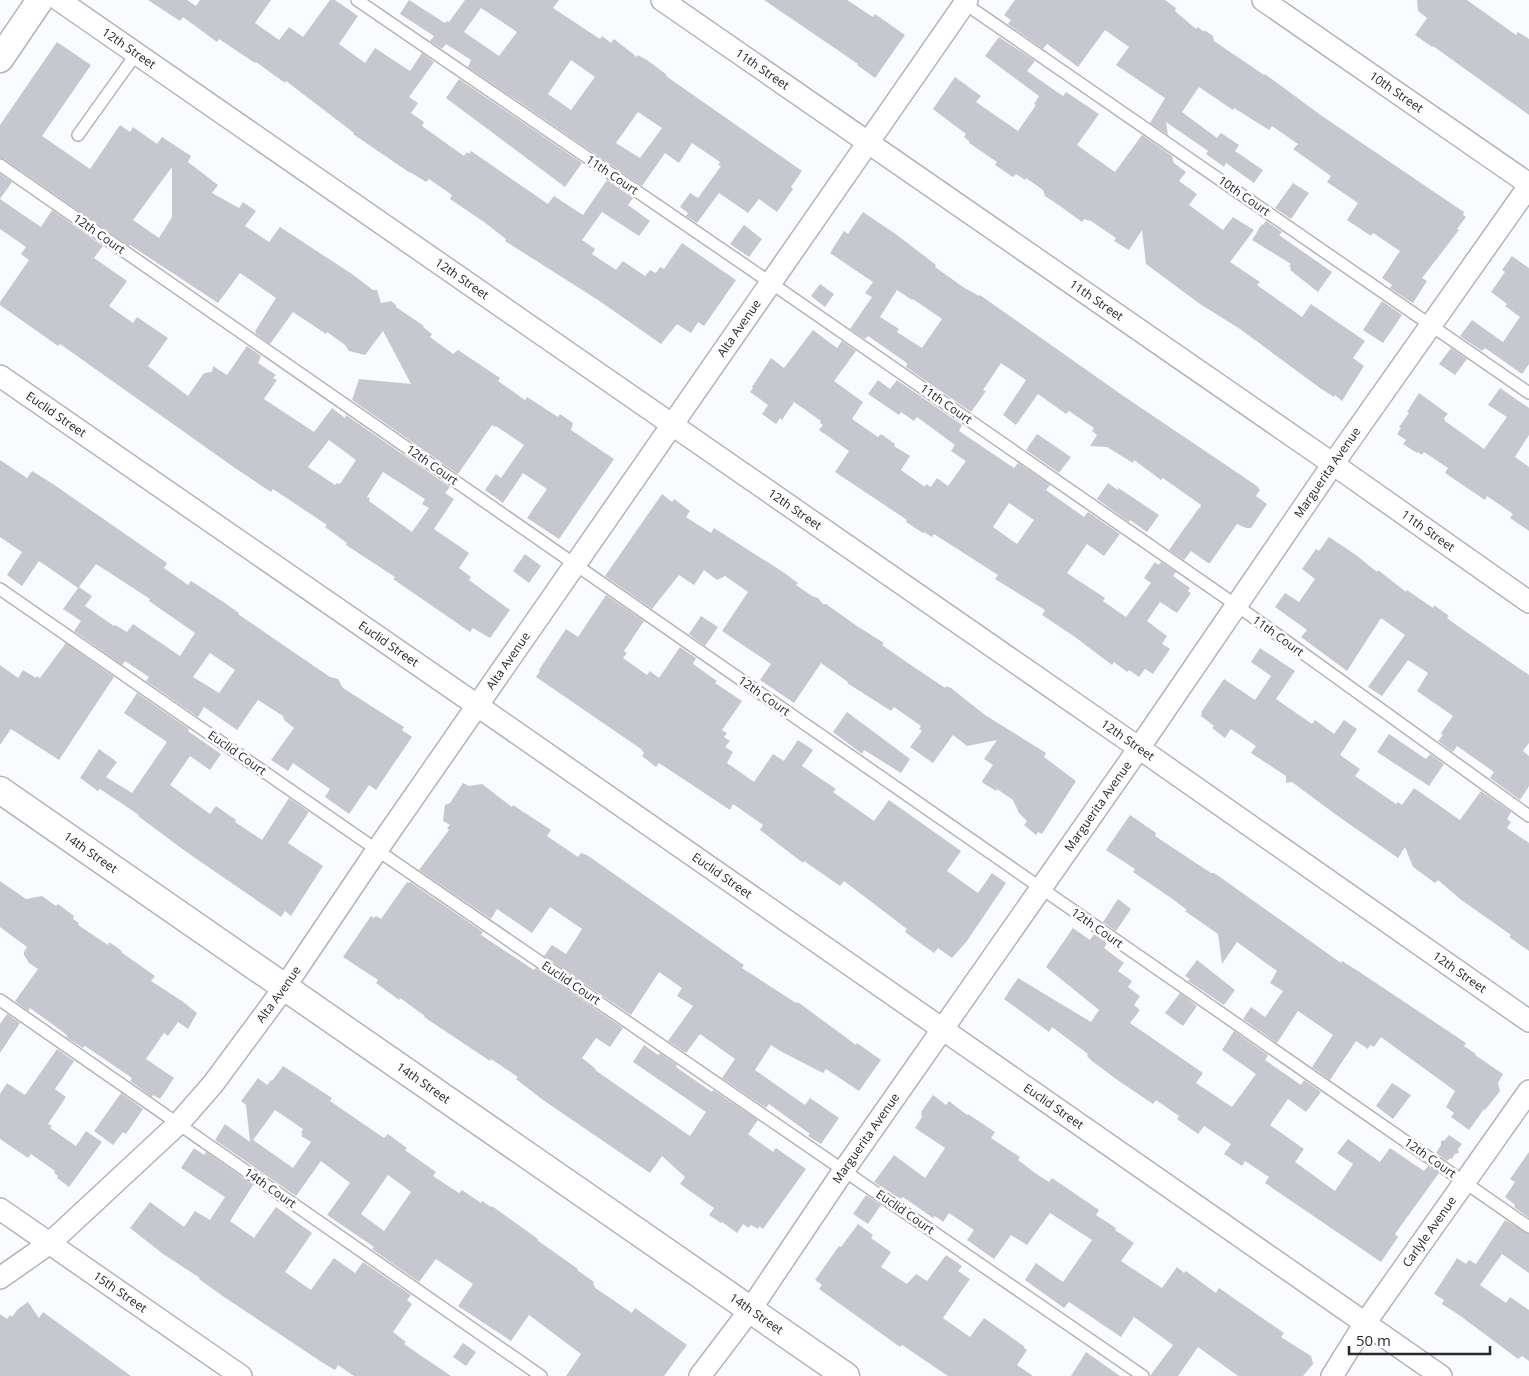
<svg xmlns="http://www.w3.org/2000/svg" width="1529" height="1376" viewBox="0 0 1529 1376" font-family="'Open Sans',sans-serif">
	<style>
		.building { fill: #c7c8cf; fill-rule: evenodd }
		.lines { fill: none; stroke-linecap: round; stroke-linejoin: round }
		.service-casing { stroke: #b2b4ba; stroke-width: 14 }
		.minor-casing { stroke: #b2b4ba; stroke-width: 24 }
		.tertiary-casing { stroke: #b2b4ba; stroke-width: 29 }
		.service { stroke: #fff; stroke-width: 11 }
		.minor { stroke: #fff; stroke-width: 21 }
		.tertiary { stroke: #fff; stroke-width: 26 }
		.labels { text-anchor: middle; stroke-width: 5; stroke-linejoin: round; paint-order: stroke }
		.street-label { font-size: 12px; fill: #29292b; stroke: #fff }
	</style>
	<rect width="100%" height="100%" fill="#fafbff"/>
	<!-- building -->
	<path class="building" d="M148 0H187L196 6 200 0H271L255 23 279 40 289 27 303 37 330 0H335L358 16 339 44 365 63 375 48 410 71 422 53 434 62 409 97 418 103 411 113 424 122 422 126 464 156 467 152 469 154 471 151 548 204 554 196 583 215 607 180 633 198 628 205 650 221 639 236 602 212 582 240 595 249 592 254 616 270 623 261 645 276 650 270 656 273 660 267 664 269 682 243 736 280 704 326 698 322 691 333 677 324 661 344 598 300 505 241 506 239 484 222 450 199 452 195 429 179 426 182 410 172V173L353 134 354 133 286 81 285 83 256 62 255 63 219 39 217 42 183 17 180 21Z
		M409 0 445 23 447 21 449 22 465 0H559L553 8 600 39 602 36 611 43 614 39 637 57 638 55 647 60 667 75 666 76 802 171 791 187 793 189 777 212 759 199 748 213 719 193 697 223 686 216 688 213 680 207 690 193 698 198 721 166 718 165 720 162 692 143 679 163 665 153 642 186 468 67 471 60 446 44 442 49 430 41 434 36 400 14ZM481 8 517 32 499 56 464 32ZM571 60 595 77 571 110 548 94ZM638 112 662 128 640 158 616 143Z
		M764 0H847L873 17 875 14 905 35 875 78 857 65 858 64Z
		M1015 0H1165L1176 8 1175 11 1196 29 1198 27 1203 31H1206L1213 36 1214 41 1264 75 1265 74 1322 116 1452 204 1464 212 1463 215 1466 217 1457 229 1459 230 1422 278 1427 281 1413 303 1411 302 1390 288 1392 285 1382 278 1400 251 1373 233 1371 236 1347 220 1358 203 1327 182 1331 176 1293 149 1298 144 1272 126 1269 130 1234 108 1233 110 1199 87 1182 112 1217 138 1221 133 1239 145 1235 151 1263 170 1254 183 1226 163 1224 167 1206 154 1208 151 1166 122 1168 135 1150 123 1165 98 1116 65 1129 47 1105 30 1078 67 1047 44 1043 49 1008 24 1011 20 1004 15Z
		M1417 0H1467L1516 35 1518 32 1529 39V115L1433 46 1432 47 1415 35 1427 18 1418 11Z
		M999 37 1035 61 1027 71 1063 96 1066 92 1099 114 1077 145 1115 172 1142 135 1172 156 1174 163 1186 172 1179 181 1197 194 1189 205 1223 230 1233 217 1254 230 1230 262 1260 282 1257 285 1302 317 1311 304 1365 341 1353 358 1364 366 1342 401 1335 395 1334 397 1320 388 1240 329 1200 304 1146 264 1142 230 1129 250 1114 241 1116 238 1091 221 1084 219 1082 222 1060 206 1045 196 1043 190 1026 178 1025 180 1016 174 1013 177 995 165 997 162 969 143 970 142 964 137 966 134 933 109 955 77 981 96 976 102 1018 131 1036 105 1034 104 1039 96 985 56Z
		M57 42 91 65 42 136 90 169 120 125 130 132 133 127 157 144 162 137 191 156 188 162 218 185 212 193 239 208 243 202 256 211 245 226 269 242 280 227 352 274 373 290H377L381 303 391 301 396 305V307L424 326 423 327 432 334 430 337 453 354 458 350 500 378 498 381 525 400 527 397 558 417 560 414 573 423 571 430 614 459 559 539 527 518 547 489 523 473 503 503 485 490 496 474 501 478 524 445 496 426 495 427 492 425 458 474 352 400 359 379 411 384 383 331 365 355 349 351 345 345 327 332 326 334 293 312 270 344 256 334 255 331 276 298 240 273 218 303 130 245 129 246 4 159 0 158V125ZM172 167V217L159 238 133 220Z
		M459 79 582 163 565 187 446 98Z
		M0 174 12 182 0 199 41 227 52 210 103 246 94 258 127 281 109 306 133 323 137 317 168 338 148 366 188 396 204 373 212 372 213 366 227 375 247 346 261 356 258 363 276 375 273 378 277 380 264 399 314 432 332 408 345 418 346 415 450 487 445 493 454 499 434 529 469 553 459 568 471 577 469 580 510 610 490 638 473 628 470 632 393 579 395 577 346 545 347 543 325 527 327 525 273 489 271 492 235 468 60 344 58 346 0 305V302L29 260 21 254 26 247 0 229ZM329 440 356 460 340 484 337 483 335 485 308 467ZM383 472 425 499 422 504 429 508 412 532 369 501 370 498 367 497Z
		M1293 183 1309 193 1291 219 1275 208Z
		M863 212 897 235 936 265 935 267 963 287 979 296 980 295 1122 395 1257 486 1260 490 1256 496 1267 504 1251 528H1246L1237 524 1210 563H1208L1191 551 1184 560 1169 550 1199 508H1200L1201 505 1163 478 1161 480 1134 460 1133 463 1107 447 1090 446 1097 435 1092 431 1094 428 1069 411 1066 414 1038 394 1016 425 1003 415 1026 380 1001 363 983 390 986 391 971 412 906 367 907 363 868 336 865 339 850 329 872 297 865 293 873 282 830 253 844 231 848 234ZM897 290 912 300 913 299 942 319 922 348 897 332 899 329 880 317Z
		M1266 221 1282 232 1279 235 1332 272 1318 292 1290 270 1291 268 1289 266 1291 264 1252 240 1262 224 1263 225Z
		M744 225 762 239 749 257 730 244Z
		M1512 256 1529 268V364L1522 374 1485 348 1482 351 1460 336 1472 320 1503 342 1520 317 1505 306 1507 304 1491 292 1505 272 1502 270Z
		M820 284 834 294 825 307 811 296Z
		M1382 301 1402 315 1383 343 1363 330Z
		M813 330 837 348 842 341 856 351 834 381 863 402 852 419 878 437 881 434 895 444 894 446 910 456 901 470 925 487 926 484 931 487 937 478 948 486 966 461 951 451 955 445 917 417 914 421 901 412 899 415 868 394 878 380 890 389 897 380 962 425 959 431 1014 468 1018 463 1050 485 1046 490 1084 517 1088 512 1120 534 1104 556 1087 544 1067 573 1105 598 1103 601 1126 617 1151 583 1144 578 1155 562 1158 565 1161 562 1176 572 1173 576 1190 588 1188 591 1191 593 1177 613 1160 602 1147 621 1167 636 1162 644 1170 649 1153 674 1145 669 1139 677 1129 670 1127 672 1114 662 1112 665 1075 637 1042 615 1045 610 995 579 998 575 934 534 932 537 924 532 923 533 906 522 907 520 835 472 849 451 819 430 823 425 820 423 821 421 794 402 782 420 780 418 776 424 762 414 768 405 750 392 753 388 752 387 771 358 784 368ZM1009 503 1034 520 1017 544 993 527Z
		M1451 348 1467 359 1455 375 1439 364Z
		M1500 388 1529 408V435L1515 457 1529 467V531L1510 518 1513 514 1487 496 1485 500 1445 473 1448 468 1424 452 1422 455 1418 452 1417 453 1403 444 1406 440 1397 434 1401 428 1399 427 1409 413 1407 412 1419 393 1448 414 1444 418 1445 421 1484 449 1507 417 1488 405Z
		M1037 434 1071 457 1059 473 1026 450Z
		M0 460 27 478 32 471 53 484 167 563 164 568 188 585 191 581 222 601 239 613 238 614 330 677 338 679 343 688 404 727 402 730 412 737 376 790 369 785 349 814 325 797 330 789 293 763 288 771 271 760 294 728 284 720 283 716 258 700 237 730 204 707 198 717 146 681 149 677 125 661 122 665 74 631 81 621 63 609 78 588 39 561 22 586 7 575 22 552 0 537ZM96 564 150 599 149 601 195 633 180 656 133 624 127 632 115 625 114 626 85 606 92 596 79 587ZM210 653 235 670 219 693 193 677Z
		M1108 483 1119 491 1117 487 1159 515 1147 532 1130 520 1129 522 1097 499Z
		M662 494 672 502 674 499 690 511 686 517 711 533 714 528 783 572 798 583 796 585 812 596 818 598 823 604H826L857 626 884 643 882 645 908 663 945 688 946 686 951 688 985 715 1046 753 1044 757 1076 781 1042 834 1038 832 1036 835 1024 825 1027 821 1019 813 1013 800 997 789 996 791 983 783 982 781 993 765 984 759 997 740 967 746 953 735 933 763 910 747 922 731 919 729 921 726 894 707 891 711 847 683 848 682 821 663 794 703 760 680 771 664 722 631 748 592 725 576 717 580 704 570 694 585 679 575 652 609 605 576Z
		M1329 537 1356 555 1377 572 1378 570 1406 592 1407 590 1433 608 1434 605 1449 616 1447 618 1462 629 1529 675V743L1523 751 1529 756V786L1520 800 1490 778 1494 772 1457 746 1453 752 1438 741 1443 735 1441 733 1453 716 1417 691 1428 673 1408 660 1382 696 1368 687 1405 635 1381 618 1347 671 1301 637 1307 630 1275 607 1285 593 1299 602 1315 579 1302 569 1316 549 1319 551Z
		M525 554 541 566 529 583 513 571Z
		M606 595 644 621 624 651 627 653 623 658 647 675 650 671 659 678 680 647 696 658 693 664 717 681 715 683 742 701 722 730 727 733 724 737 730 741 725 747 733 752 727 763 754 782 773 754 784 761 798 740 813 750 802 766 836 789 833 792 874 821 889 800 961 851 947 871 978 893 992 873 1006 883 967 941 952 958 938 948 934 953 905 932 907 929 844 881 840 886 804 861 803 863 760 830 763 825 733 804 730 810 659 763 656 767 642 756 644 753 641 749 536 677 540 671 539 670 566 629 578 637Z
		M701 616 718 627 705 646 689 634Z
		M66 643 114 677 59 760 11 729 0 745V665L18 678 23 670 36 678 37 676 40 678Z
		M1260 648 1295 671 1276 699 1312 724 1315 720 1334 734 1344 720 1357 729 1340 755 1360 769 1355 776 1396 804 1398 802 1402 805 1414 788 1460 820 1481 791 1511 812 1507 819 1511 822 1507 828 1529 843V951L1509 937 1511 935 1460 899 1438 880 1435 883 1413 867 1405 847 1398 858 1335 814 1292 782 1286 783V776L1251 753 1256 746 1231 729 1225 738 1212 728 1214 726 1201 716 1202 711 1224 679 1255 700 1271 676 1251 662Z
		M137 693 189 729 188 731 221 754 210 770 190 756 170 785 210 814 216 806 236 820 235 822 262 840 289 798 309 812 288 843 323 866 291 916 285 911 281 917 185 851 138 816 139 815 100 789 98 791 80 778 99 749 117 762 106 777 132 793 167 742 124 713Z
		M847 712 910 759 901 773 864 750 862 754 833 732Z
		M1389 734 1426 759 1430 754 1444 764 1429 786 1377 752Z
		M463 783 469 786 482 784 512 807 513 805 551 830 547 836 578 857 581 853 587 855 744 965 742 968 796 1003 797 1002 802 1005 856 1045 857 1043 881 1060 859 1091 826 1069 823 1073 782 1052 771 1045 755 1070 805 1105 810 1098 839 1118 821 1144 808 1136 810 1134 769 1104 766 1108 722 1078 735 1059 700 1034 686 1053 668 1041 693 1006 677 996 682 988 659 972 631 1015 544 956 552 945 566 954 582 929 550 907 532 933 497 909 491 919 419 870 449 830 447 828 450 825 443 821 445 805 450 803Z
		M1130 815 1156 833 1155 836 1211 873H1214L1220 877 1341 963 1342 961 1358 971 1466 1043 1464 1046 1476 1054 1475 1055 1503 1074 1498 1083 1500 1091 1485 1110 1484 1109 1469 1130 1451 1117 1454 1113 1446 1107 1455 1091 1381 1037 1374 1047 1370 1045 1368 1049 1356 1041 1330 1080 1312 1067 1333 1035 1298 1011 1277 1043 1243 1019 1251 1007 1265 1017 1283 991 1270 983 1277 971 1237 942 1222 964 1218 934 1185 911 1187 910 1174 900 1133 872 1135 869 1106 850Z
		M0 881 26 899 42 896 56 906 58 904 74 916 73 919 79 923 78 925 108 945 109 942 122 951 121 952 155 976 151 981 182 1001 197 1013 188 1029 178 1022 168 1036 164 1033 146 1059 174 1078 160 1099 153 1095 152 1097 130 1081 132 1078 85 1046 83 1048 66 1037 67 1035 30 1008 28 1011 15 1001 38 969 29 963 24 955V952L27 947 0 927Z
		M407 882 409 883 410 882 483 932 481 935 534 970 536 968 623 1028 610 1047 596 1038 582 1058 596 1069 595 1070 690 1136 706 1112 633 1062 644 1045 658 1055 660 1053 677 1065 676 1067 712 1092 713 1090 758 1120 748 1134 773 1152 776 1148 806 1169 763 1229 759 1226 758 1229 751 1225 748 1228 743 1224 737 1233 722 1222 721 1223 709 1215 714 1208 680 1184 685 1177 662 1156 650 1173 543 1100 516 1079 518 1077 491 1059 490 1061 424 1017 425 1016 400 998 399 1000 376 983 378 980 343 957 371 916 374 918 376 916 381 919Z
		M1118 899 1131 909 1116 931 1103 922Z
		M1073 928 1090 940 1094 934 1107 943 1104 948 1124 963 1118 971 1132 981 1128 987 1140 996 1134 1005 1140 1010 1130 1023 1203 1073 1196 1083 1232 1107 1256 1074 1222 1050 1234 1031 1268 1055 1265 1060 1301 1085 1304 1080 1321 1092 1306 1112 1288 1099 1270 1125 1304 1149 1295 1162 1335 1191 1353 1164 1337 1153 1348 1139 1380 1162 1390 1148 1424 1171 1428 1166 1439 1173 1395 1234 1398 1237 1381 1262 1265 1183 1269 1177 1245 1161 1242 1166 1224 1154 1231 1144 1204 1126 1198 1134 1177 1119 1179 1116 1156 1100 1153 1104 1116 1079 1092 1061 1087 1056 1088 1054 1052 1027 1049 1032 1004 999 1018 978 1091 1022 1099 1010 1046 967Z
		M1197 960 1235 990 1224 1005 1188 981 1190 979 1185 976Z
		M1180 993 1197 1006 1183 1026 1165 1013Z
		M7 1014 20 1023 0 1053V1024Z
		M57 1049 74 1061 55 1089 66 1097 48 1124 52 1126 50 1128 76 1146 86 1131 102 1142 69 1187 57 1178 58 1176 54 1173 55 1171 31 1154 28 1158 0 1139V1094L7 1083 25 1095Z
		M283 1066 332 1098 330 1101 384 1138 388 1134 407 1148 405 1150 436 1172 433 1176 459 1193 462 1190 481 1203 482 1201 491 1207 492 1206 538 1239 537 1240 578 1269 577 1270 594 1282 593 1284 595 1286 594 1287 632 1313 635 1308 687 1345 664 1376H566L581 1354 529 1315 511 1341 458 1306 473 1284 436 1259 419 1282 372 1249 374 1247 327 1215 350 1183 321 1161 296 1196 215 1140 225 1124 250 1142 246 1105 241 1101 258 1078 267 1085 271 1080 272 1081ZM275 1110 303 1129 301 1133 303 1134 301 1136 311 1142 293 1168 253 1140ZM388 1175 411 1192 384 1231 361 1214Z
		M1392 1083 1411 1095 1393 1119 1376 1106Z
		M121 1093 143 1109 126 1134 123 1132 113 1145 94 1131Z
		M933 1095 946 1105 949 1101 967 1115 968 1114 995 1132 991 1138 1020 1157 1018 1160 1035 1173 1049 1182 1052 1178 1099 1210 1096 1215 1116 1228 1115 1230 1134 1243 1121 1261 1162 1288 1177 1267 1184 1273 1186 1271 1216 1293 1219 1288 1284 1333 1281 1337 1311 1356 1313 1364 1303 1376H1238L1198 1347 1178 1376H1150L1173 1345 1134 1317 1121 1337 1069 1302 1064 1308 1025 1280 1036 1263 1063 1282 1092 1240 1050 1213 1027 1245 1011 1235 994 1259 967 1240 974 1230 949 1213 943 1222 935 1216 933 1218 903 1197 901 1199 874 1182 894 1155 925 1178 945 1148 915 1128 922 1117 921 1112Z
		M1449 1135 1462 1144 1458 1149 1459 1153 1455 1154 1452 1159 1450 1158 1447 1161 1436 1153 1441 1145V1141L1445 1140Z
		M194 1148 204 1155 206 1152 253 1185 230 1221 254 1238 276 1207 312 1233 285 1272 311 1290 334 1258 355 1273 363 1262 411 1295 407 1300 412 1304 393 1332 406 1342 404 1344 451 1376H354L338 1365 335 1370 323 1363 224 1297 199 1279 200 1278 163 1254 130 1228 150 1202 184 1227 195 1211 210 1220 225 1197 181 1168Z
		M1529 1152V1218L1514 1207 1515 1205 1505 1197 1515 1182 1510 1179Z
		M866 1195 881 1205 868 1224 853 1214Z
		M1505 1220 1529 1234V1273L1502 1254 1480 1285 1506 1303 1510 1297 1529 1310V1361L1522 1356 1518 1359 1459 1315 1442 1304 1444 1300 1434 1294 1457 1258 1466 1264 1469 1260 1476 1264Z
		M858 1224 873 1235 871 1238 891 1252 881 1267 907 1284 916 1274 927 1281 946 1255 962 1266 958 1271 970 1279 943 1318 970 1337 984 1318 1025 1347 1024 1348 1027 1350 1017 1365 1033 1376H948L902 1345 900 1347 819 1289 822 1285 815 1280 839 1246 841 1247Z
		M28 1302 39 1318 43 1312 131 1376H0V1314L7 1319 10 1315 12 1317 18 1309Z
		M463 1343 476 1352 466 1366 453 1357Z
		M1086 1352 1120 1376H1071Z"/>
	<g class="lines">
		<!-- service casing -->
		<g class="service-casing">
			<path id="service" d="M357 0 771 283 1236 605 1529 816
				M961 1 1529 393
				M78 135 136 54
				M0 165 1529 1227
				M0 589 377 850 1143 1376
				M0 1000 541 1376"/>
		</g>
		<!-- minor casing -->
		<g class="minor-casing">
			<g id="minor">
				<path id="s1" d="M59 0 1139 748 1529 1021"/>
				<path id="s2" d="M662 0 1333 464 1529 602"/>
				<path id="s3" d="M1263 0 1529 184"/>
				<path id="s4" d="M0 376 478 706 1441 1376"/>
				<path id="s5" d="M0 1209 241 1376"/>
				<path id="s6" d="M0 1278 50 1243 178 1124 213 1084 284 988 377 850 967 0"/>
				<path id="s7" d="M700 1376 750 1310 844 1170 1139 748 1333 464 1529 186"/>
				<path id="s8" d="M1332 1376 1365 1323 1529 1091"/>
			</g>
		</g>
		<!-- tertiary casing -->
		<g class="tertiary-casing">
			<g id="tertiary">
				<path d="M0 59 40 0"/>
				<path id="s9" d="M0 790 846 1376"/>
			</g>
		</g>
		<!-- service -->
		<use href="#service" class="service"/>
		<!-- minor -->
		<use href="#minor" class="minor"/>
		<!-- tertiary -->
		<use href="#tertiary" class="tertiary"/>
	</g>
	<g class="labels">
		<!-- street labels -->
		<g class="street-label">
			<text dy="4" stroke="none"><textPath href="#s1" startOffset="85">12th Street</textPath></text>
			<text dy="4" stroke="none"><textPath href="#s2" startOffset="122">11th Street</textPath></text>
			<text dy="4" stroke="none"><textPath href="#s3" startOffset="162">10th Street</textPath></text>
			<text transform="translate(612 175) rotate(34)" y="4">11th Court</text>
			<text transform="translate(1244 196) rotate(35)" y="4">10th Court</text>
			<text transform="translate(99 234) rotate(35)" y="4">12th Court</text>
			<text dy="4" stroke="none"><textPath href="#s1" startOffset="490">12th Street</textPath></text>
			<text dy="4" stroke="none"><textPath href="#s2" startOffset="528">11th Street</textPath></text>
			<text dy="4" stroke="none"><textPath href="#s6" startOffset="1210">Alta Avenue</textPath></text>
			<text transform="translate(946 404) rotate(35)" y="4">11th Court</text>
			<text dy="4" stroke="none"><textPath href="#s4" startOffset="68">Euclid Street</textPath></text>
			<text transform="translate(432 465) rotate(35)" y="4">12th Court</text>
			<text dy="4" stroke="none"><textPath href="#s7" startOffset="1100">Marguerita Avenue</textPath></text>
			<text dy="4" stroke="none"><textPath href="#s1" startOffset="895">12th Street</textPath></text>
			<text dy="4" stroke="none"><textPath href="#s2" startOffset="932">11th Street</textPath></text>
			<text transform="translate(1278 636) rotate(36)" y="4">11th Court</text>
			<text dy="4" stroke="none"><textPath href="#s4" startOffset="472">Euclid Street</textPath></text>
			<text dy="4" stroke="none"><textPath href="#s6" startOffset="805">Alta Avenue</textPath></text>
			<text transform="translate(764 696) rotate(35)" y="4">12th Court</text>
			<text dy="4" stroke="none"><textPath href="#s1" startOffset="1300">12th Street</textPath></text>
			<text transform="translate(237 753) rotate(35)" y="4">Euclid Court</text>
			<text dy="4" stroke="none"><textPath href="#s7" startOffset="695">Marguerita Avenue</textPath></text>
			<text dy="4" stroke="none"><textPath href="#s9" startOffset="110">14th Street</textPath></text>
			<text dy="4" stroke="none"><textPath href="#s4" startOffset="878">Euclid Street</textPath></text>
			<text transform="translate(1097 928) rotate(35)" y="4">12th Court</text>
			<text dy="4" stroke="none"><textPath href="#s1" startOffset="1705">12th Street</textPath></text>
			<text transform="translate(571 983) rotate(34)" y="4">Euclid Court</text>
			<text dy="4" stroke="none"><textPath href="#s6" startOffset="400">Alta Avenue</textPath></text>
			<text dy="4" stroke="none"><textPath href="#s9" startOffset="515">14th Street</textPath></text>
			<text dy="4" stroke="none"><textPath href="#s4" startOffset="1282">Euclid Street</textPath></text>
			<text dy="4" stroke="none"><textPath href="#s7" startOffset="290">Marguerita Avenue</textPath></text>
			<text transform="translate(1430 1158) rotate(35)" y="4">12th Court</text>
			<text transform="translate(270 1188) rotate(35)" y="4">14th Court</text>
			<text transform="translate(905 1212) rotate(35)" y="4">Euclid Court</text>
			<text dy="4" stroke="none"><textPath href="#s8" startOffset="174">Carlyle Avenue</textPath></text>
			<text dy="4" stroke="none"><textPath href="#s5" startOffset="146">15th Street</textPath></text>
			<text dy="4" stroke="none"><textPath href="#s9" startOffset="920">14th Street</textPath></text>
		</g>
	</g>
	<!-- scale -->
	<path d="M1349 1346v8h141v-8" fill="none" stroke="#29292b" stroke-width="2.5"/>
	<text x="1356" y="1346" font-size="15" fill="#29292b" stroke="#ffffff" stroke-width="4" paint-order="stroke">50 m</text>
</svg>
